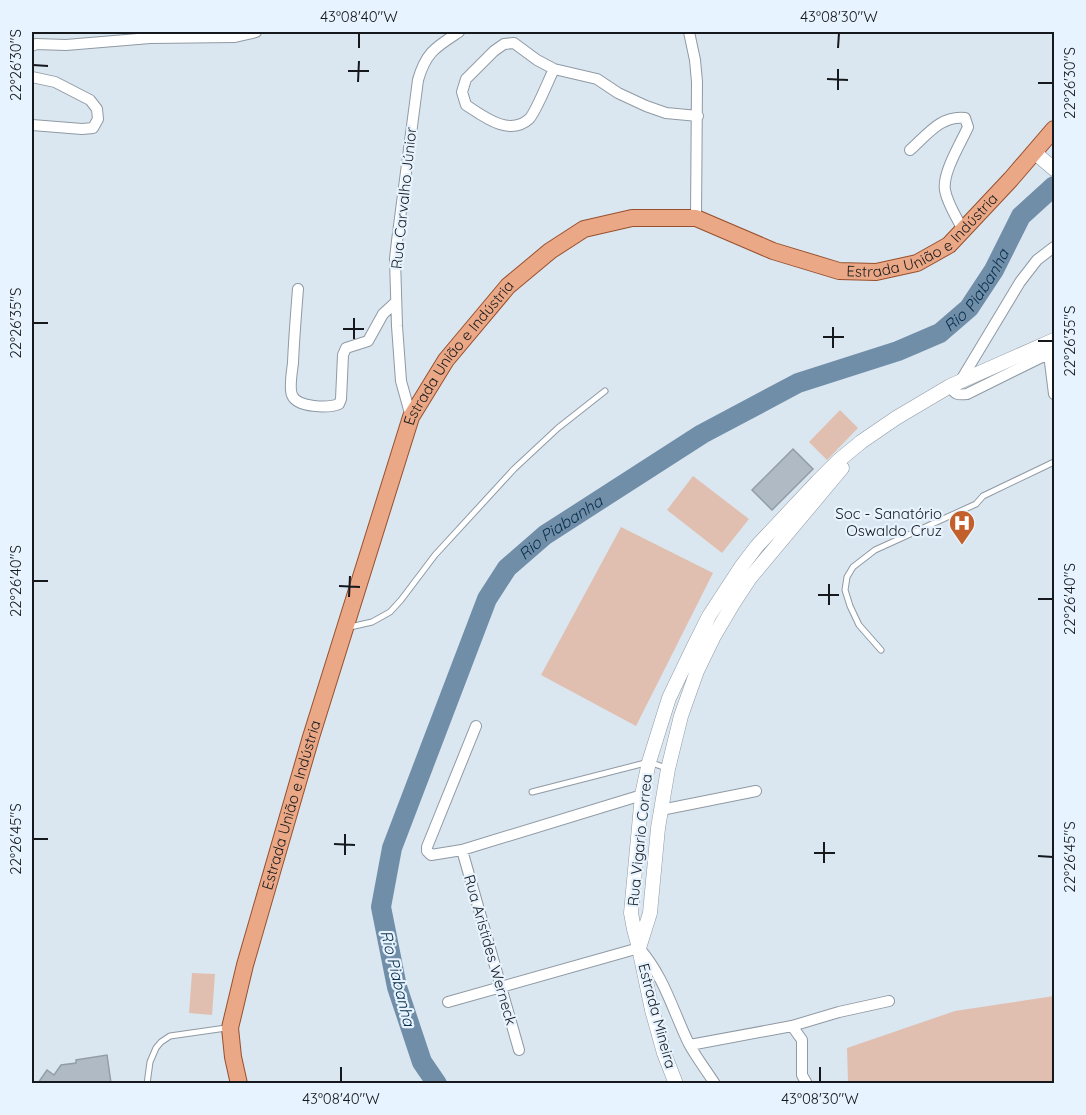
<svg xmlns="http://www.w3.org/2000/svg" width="1086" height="1115" viewBox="0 0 1086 1115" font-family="Quicksand,sans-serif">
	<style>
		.green { fill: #e1bfb0 }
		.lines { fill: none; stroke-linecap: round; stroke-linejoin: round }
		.river { stroke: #708ea8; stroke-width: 20 }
		.building { fill: #afbac4; stroke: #929da7; stroke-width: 1.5 }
		.service-casing { stroke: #8f9aa4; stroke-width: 7 }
		.minor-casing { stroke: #8f9aa4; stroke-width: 12 }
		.tertiary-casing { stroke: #8f9aa4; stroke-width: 15 }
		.primary-casing { stroke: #98502d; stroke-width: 18 }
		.service { stroke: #fff; stroke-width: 5 }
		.minor { stroke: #fff; stroke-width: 10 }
		.tertiary { stroke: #fff; stroke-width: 14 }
		.primary { stroke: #eba886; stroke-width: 16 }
		.ticks { fill: none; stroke: #15191d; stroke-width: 2 }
		.labels { text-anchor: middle; stroke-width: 4.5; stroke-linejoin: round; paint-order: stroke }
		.street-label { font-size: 15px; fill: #15191d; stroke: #e7f3fe }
		.poi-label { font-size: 15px; fill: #15191d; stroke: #e7f3fe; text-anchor: end }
		.water-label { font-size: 16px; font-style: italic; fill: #062d49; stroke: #e7f3fe }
		.neatline { fill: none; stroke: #15191d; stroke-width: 2 }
		.ticks-label { font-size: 15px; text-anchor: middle; fill: #15191d }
	</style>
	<rect width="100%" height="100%" fill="#dae6f0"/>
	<!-- green -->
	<path class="green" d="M840 410 858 428 827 460 809 442Z
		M693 476 749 519 722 553 667 510Z
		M621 527 713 573 636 726 541 675Z
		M192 973 215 974 212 1015 189 1013Z
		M1054 996V1083L872 1084 848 1082 847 1048 955 1011Z"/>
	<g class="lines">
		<!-- river -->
		<path class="river" id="s1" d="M437 1084 422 1062 397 987 381 907 392 848 487 599 507 568 545 535 702 434 798 383 898 351 940 333 969 308 994 270 1021 216 1054 186"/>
	</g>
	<!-- building -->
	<path class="building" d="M793 449 813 469 772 510 752 490Z
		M107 1055 111 1083H38L47 1070 54 1075 61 1065 76 1063V1060Z"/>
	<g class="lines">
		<!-- service casing -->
		<g class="service-casing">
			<path id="service" d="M350 627 372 622 390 612 401 600 435 555 514 469 558 428 605 391
				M881 650 859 625 850 606 845 590 847 577 853 567 875 550 976 504 983 496 1054 462
				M532 792 649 762 666 768
				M147 1084 150 1062 156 1048 161 1042 170 1036 226 1028"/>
		</g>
		<!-- minor casing -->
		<g class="minor-casing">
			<path id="minor" d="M689 32 695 60 697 82 696 218
				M32 46 36 44 66 45 150 38 235 37 256 32
				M554 69C549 79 535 114 529 119 509 137 483 116 466 105L462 92 466 79 494 51 504 44 514 43 537 60 554 69 597 79 618 93 646 106 666 113 698 116
				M32 77 55 82 90 100 97 109 98 119 93 128 82 129 32 125
				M910 150C927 135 941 115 965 118L968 127C961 143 942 173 945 190 947 203 957 218 963 230
				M298 289C296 314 294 338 293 363 292 371 289 388 292 395 297 408 329 408 339 404L341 399 343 355 346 348 368 341 383 314 396 302
				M1049 354 1054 394
				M961 380 1020 282 1037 260 1054 247
				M950 386C955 395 958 395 967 394L1054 351
				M411 417 401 381 397 326 395 259 397 241 418 80C426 52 436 47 459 32
				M476 726 427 847V851L431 855 462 850 642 795
				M661 810 756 791
				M462 850 519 1050
				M448 1002 639 948C664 976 673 1011 689 1044 696 1057 706 1070 715 1084
				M792 1026 802 1040V1075L807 1084
				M690 1045 792 1026 839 1012 889 1001"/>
		</g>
		<!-- tertiary casing -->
		<g class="tertiary-casing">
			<path id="tertiary" d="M1034 152 1054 169
				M639 948 650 913 658 828 668 769 681 716 697 671 714 636 733 604 750 578 842 468
				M676 1084 664 1053 652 1010 639 948 634 929 631 913 642 795 649 762 669 698 692 650 709 616 741 567 757 546 818 481 838 461 861 442 896 418 950 386 1054 340"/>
		</g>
		<!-- primary casing -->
		<g class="primary-casing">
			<g id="primary">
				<path id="s2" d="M239 1084 233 1057 230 1028 245 965 311 737 411 417 446 360 508 286 550 251 584 229 632 218H696L773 251 839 271 876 272 917 263 949 245 1011 179 1054 129"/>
			</g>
		</g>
		<!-- service -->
		<use href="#service" class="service"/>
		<!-- minor -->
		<use href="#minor" class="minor"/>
		<!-- tertiary -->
		<use href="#tertiary" class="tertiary"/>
		<!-- primary -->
		<use href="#primary" class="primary"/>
	</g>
	<!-- ticks -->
	<path class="ticks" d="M359 48V33M838 48 839 33M33 65 48 66M348 71H369M827 79 848 80M358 82 359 61M1038 83H1053M838 90V69M33 323H48M343 329H364M823 337H844M354 339V318M1038 341H1053M833 348V327M33 581H48M339 586 360 587M818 595H839M349 597 350 576M1038 599H1053M829 605V584M33 839H48M334 844 355 845M814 853H835M345 855V834M1038 856 1053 857M824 863V842M341 1082V1067M820 1082V1067"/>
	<!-- icons -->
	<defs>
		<g id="hospital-pin" transform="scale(1.35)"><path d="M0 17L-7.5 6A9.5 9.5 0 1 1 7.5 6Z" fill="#c35f2a" stroke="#e7f3fe"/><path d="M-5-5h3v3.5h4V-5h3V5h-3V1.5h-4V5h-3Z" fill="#fff"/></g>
	</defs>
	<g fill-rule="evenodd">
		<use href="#hospital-pin" x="962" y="523"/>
	</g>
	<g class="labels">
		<!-- street labels -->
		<g class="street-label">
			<text transform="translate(404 198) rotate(-84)" y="5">Rua Carvalho Júnior</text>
			<text dy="5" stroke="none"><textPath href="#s2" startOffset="1314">Estrada União e Indústria</textPath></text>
			<text dy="5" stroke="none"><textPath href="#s2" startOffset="774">Estrada União e Indústria</textPath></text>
			<text dy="5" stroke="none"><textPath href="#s2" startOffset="288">Estrada União e Indústria</textPath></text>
			<text transform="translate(640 840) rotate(-84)" y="5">Rua Vigario Correa</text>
			<text transform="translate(490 950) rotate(74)" y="5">Rua Aristides Werneck</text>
			<text transform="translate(657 1016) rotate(75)" y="5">Estrada Mineira</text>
		</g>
		<!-- poi labels -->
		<g class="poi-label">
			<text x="942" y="519">Soc - Sanatório<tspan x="942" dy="17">Oswaldo Cruz</tspan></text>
		</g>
		<!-- water labels -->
		<g class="water-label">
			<text dy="6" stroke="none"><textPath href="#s1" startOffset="1104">Rio Piabanha</textPath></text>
			<text dy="6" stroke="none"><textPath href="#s1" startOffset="618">Rio Piabanha</textPath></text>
			<text transform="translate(398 978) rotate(76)" y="6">Rio Piabanha</text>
		</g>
	</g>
	<!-- border -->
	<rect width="1086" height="1115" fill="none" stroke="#e7f3fe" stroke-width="66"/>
	<rect x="33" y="33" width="1020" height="1049" class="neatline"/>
	<g class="ticks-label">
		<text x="359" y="22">43°08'40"W</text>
		<text x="839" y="22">43°08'30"W</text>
		<text transform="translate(16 65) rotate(-90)" y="5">22°26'30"S</text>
		<text transform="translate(1070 83) rotate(-90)" y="5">22°26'30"S</text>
		<text transform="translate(16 323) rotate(-90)" y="5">22°26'35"S</text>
		<text transform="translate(1070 341) rotate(-90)" y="5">22°26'35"S</text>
		<text transform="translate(16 581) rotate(-90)" y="5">22°26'40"S</text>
		<text transform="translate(1070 599) rotate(-90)" y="5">22°26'40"S</text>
		<text transform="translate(16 839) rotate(-90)" y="5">22°26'45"S</text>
		<text transform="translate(1070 857) rotate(-90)" y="5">22°26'45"S</text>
		<text x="341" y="1104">43°08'40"W</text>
		<text x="820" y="1104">43°08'30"W</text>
	</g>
</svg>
